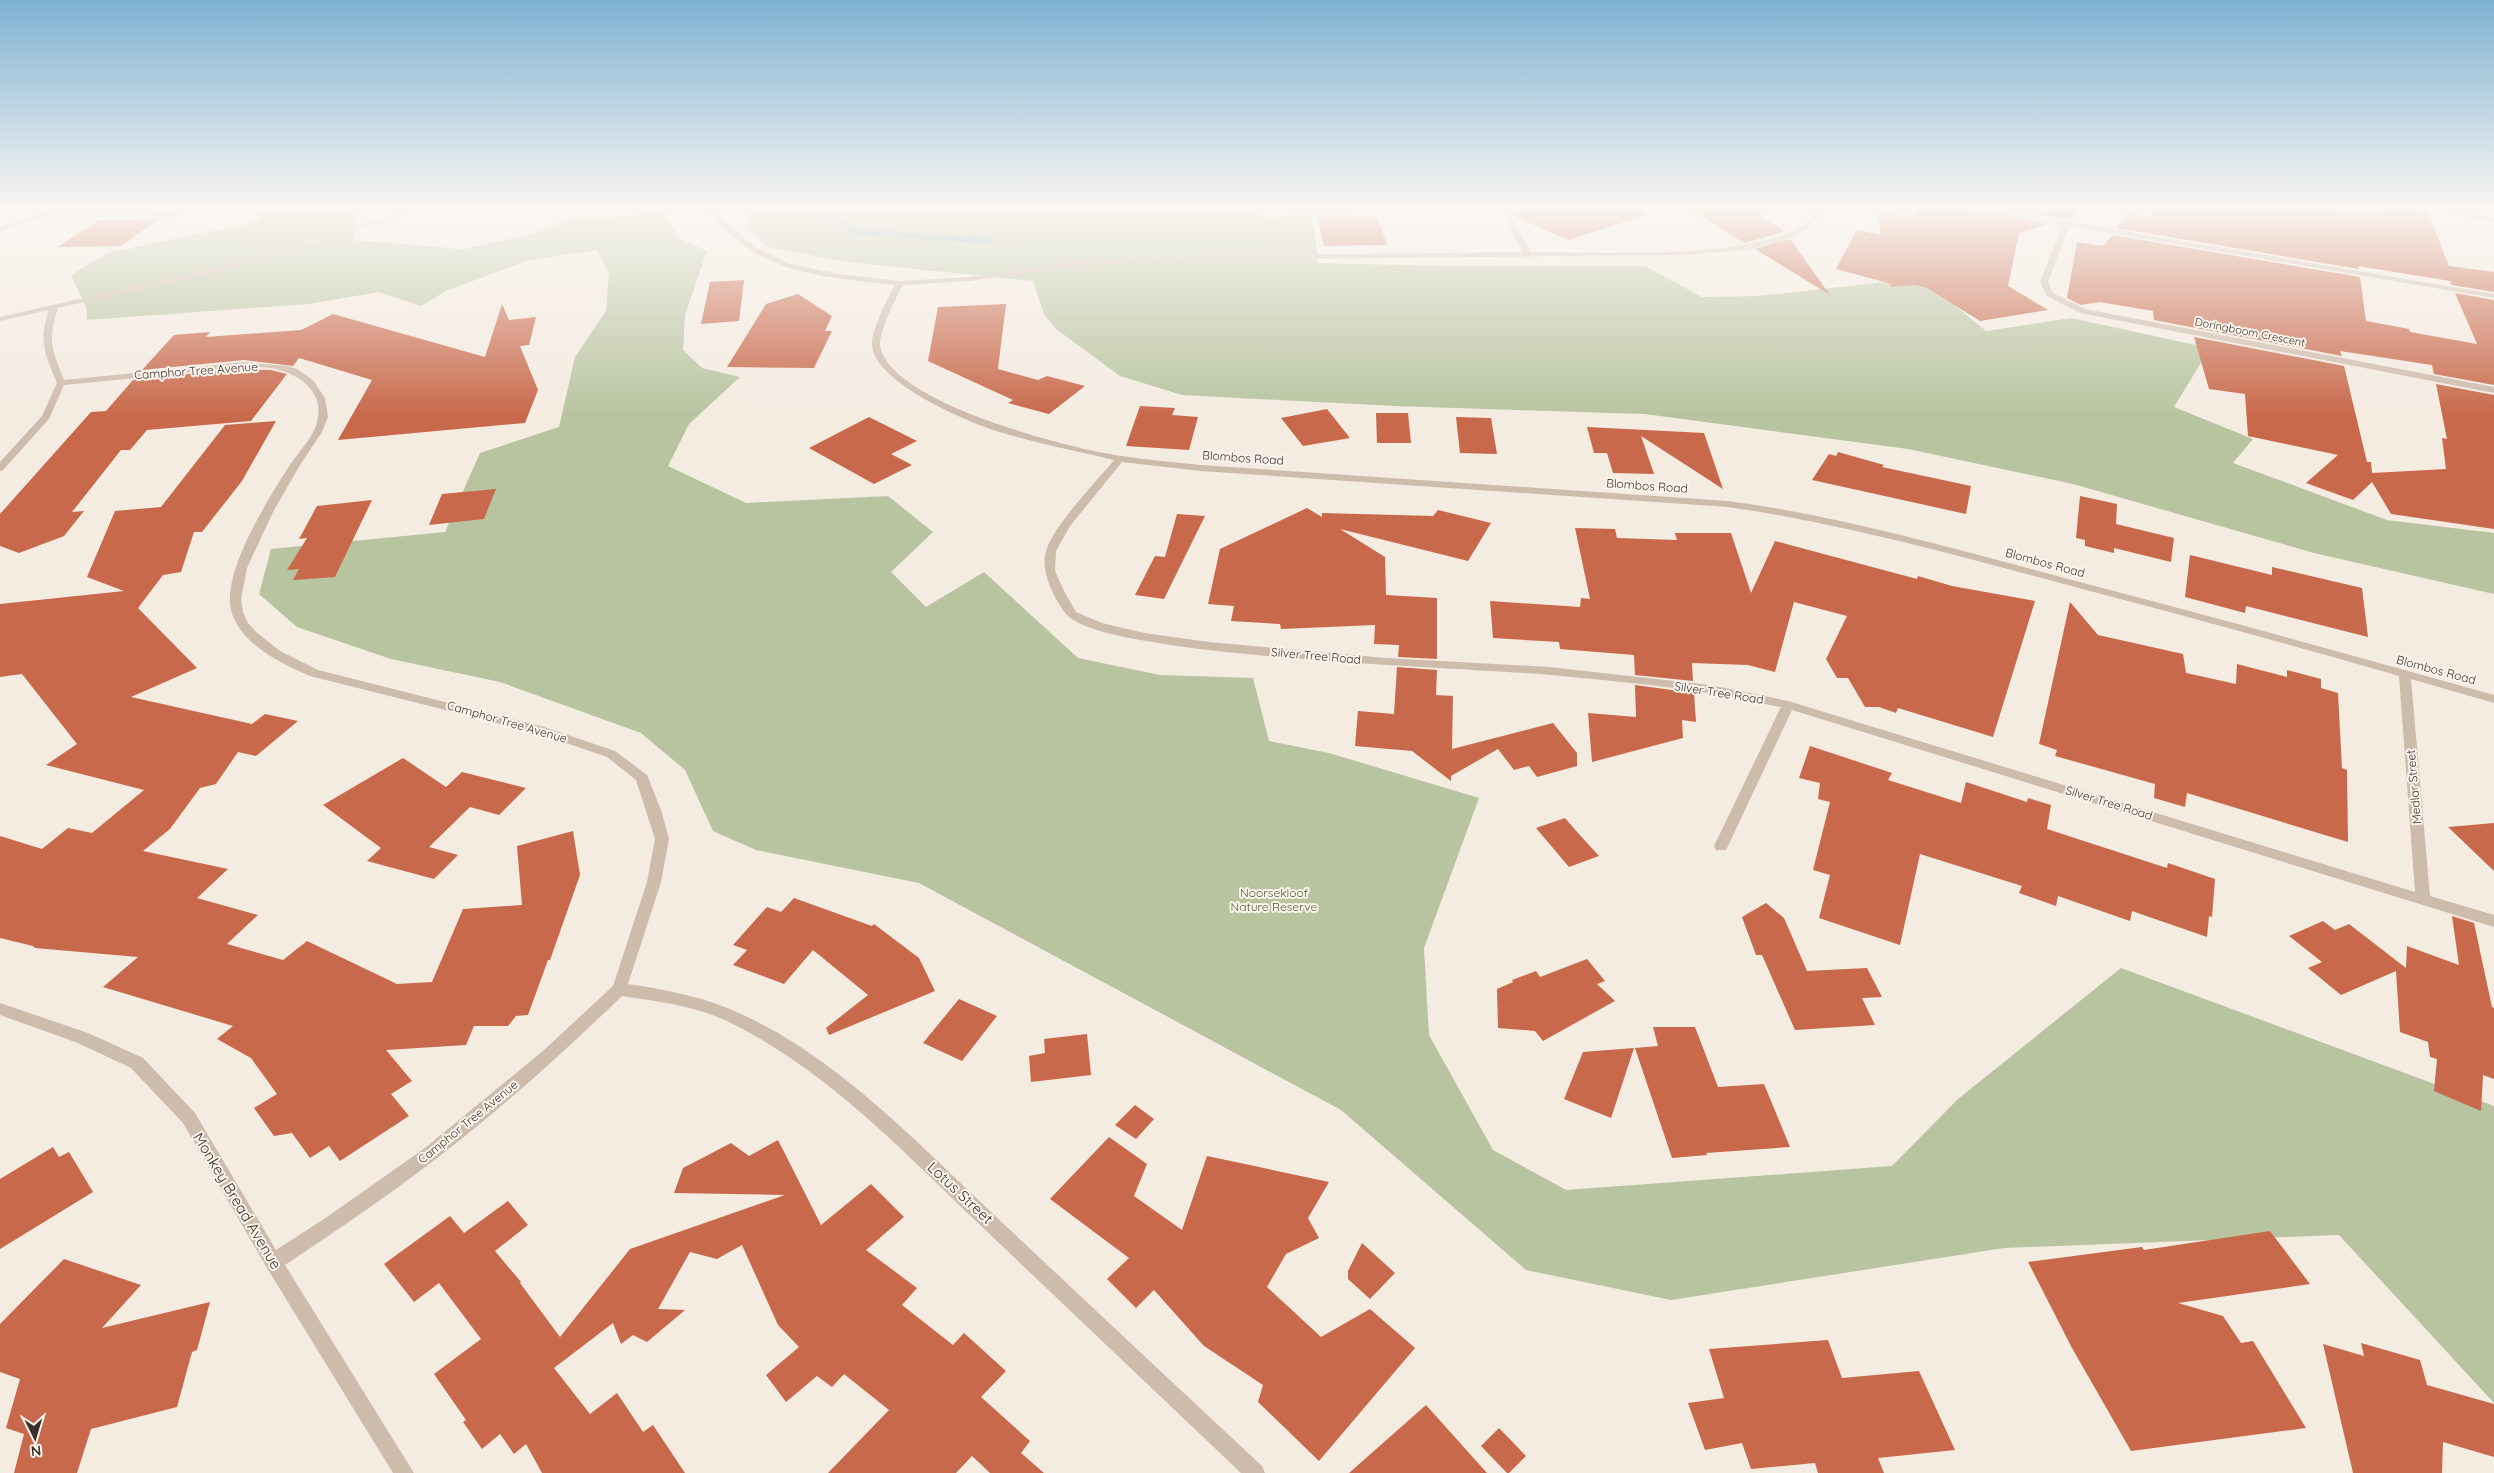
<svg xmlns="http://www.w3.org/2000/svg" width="2494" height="1473" viewBox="0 0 2494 1473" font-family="Quicksand,sans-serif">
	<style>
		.green { fill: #b8c4a0 }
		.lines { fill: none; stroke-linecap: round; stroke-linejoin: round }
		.stream { stroke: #7fb0b2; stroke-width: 6 }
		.building { fill: #c8694b }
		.minor { fill: #cdbbac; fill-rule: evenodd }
		.labels { text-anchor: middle; stroke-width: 4; stroke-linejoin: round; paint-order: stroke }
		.far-street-label { font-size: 11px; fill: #3b302b; stroke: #fbf5ee }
		.street-label { font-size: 12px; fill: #3b302b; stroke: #fbf5ee }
		.park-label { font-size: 12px; fill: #4a5a2e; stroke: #fbf5ee }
		.near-street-label { font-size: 15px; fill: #3b302b; stroke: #fbf5ee }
	</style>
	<rect width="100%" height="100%" fill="#f4ebe1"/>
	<!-- green -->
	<path class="green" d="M252 209H356L358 224 353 240 463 249 529 235 575 217 630 216 663 209 678 238 707 251 685 315 683 350 702 368 740 377 689 424 668 466 746 503 888 496 933 532 891 572 926 607 984 572 1078 658 1160 675 1253 678 1269 741 1329 753 1479 798 1424 948 1429 1035 1493 1150 1566 1190 1892 1166 1958 1099 2121 968 2494 1106V1403L2339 1235 2004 1248 1671 1300 1526 1270 1341 1110 919 883 756 850 713 831 685 770 641 733 500 682 391 659 297 627 259 594 271 549 445 532 480 453 559 427 575 357 606 311 609 273 597 250 526 261 446 291 421 306 379 292 308 304 87 320 86 307 71 275 107 253 260 221Z
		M734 209H1247L1266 217 1313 214 1318 263 1446 266H1645L1702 297 1759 296 1885 282 1933 287 1986 331 2071 318 2210 348 2174 407 2253 439 2233 463 2387 520 2494 533V594L2314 553 2073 484 1908 449 1645 414 1395 406 1182 395 1120 376 1056 329 1044 314 1033 281 847 262 768 247 748 230 745 215Z"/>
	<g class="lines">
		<!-- stream -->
		<path class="stream" d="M827 209V217L859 232 990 241"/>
	</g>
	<!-- building -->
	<path class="building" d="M1512 209H1646V215L1568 240 1516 217Z
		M1690 209H1769L1761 219 1770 221 1784 232 1744 243Z
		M1915 209H1974L2048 224 2019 233 2008 286 2048 310 1980 321 1927 288 1915 285 1892 287 1888 283 1836 269 1857 230 1881 235 1878 214 1914 216Z
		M2005 209H2074L2075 217 2066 219Z
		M2153 209H2342L2383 215 2381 209H2422L2428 212 2449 266 2494 272V292L2451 285 2450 281 2358 266 2359 269 2117 228 2128 213 2152 218Z
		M1346 215 1347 217 1377 216 1387 245 1324 246 1317 216Z
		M159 219 121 246 58 247 99 220Z
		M2112 235 2360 277 2366 321 2409 329 2410 332 2477 344 2455 293 2494 300V385L2434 374 2432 365 2340 351 2342 356 2154 320 2153 311 2100 302 2081 305 2067 298 2077 242 2103 246Z
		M1790 239 1830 295 1755 249Z
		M744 280 739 321 701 324 710 282Z
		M798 294 832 316 825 331H832L814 368 727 367 766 304Z
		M502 304 509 320 536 317 529 345 520 346 538 390 525 423 338 440 372 380 299 358 293 366 244 360 142 370 174 335 210 332 206 337 301 330 333 314 485 357Z
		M1006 304 998 369 1038 380 1047 376 1085 386 1049 414 1008 403 1013 400 928 361 938 307Z
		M2194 337 2344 366 2367 462H2371L2372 473 2446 469 2442 438 2447 439 2436 384 2494 395V529L2391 514 2372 482 2353 500 2306 483 2338 455 2248 436 2245 394 2209 389Z
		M236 369 271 370 287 374 251 421 147 430 130 450H121L72 512 84 511 64 536 19 553 0 546V514L91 412 106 411 133 380Z
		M1140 406 1175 408 1172 415 1198 417 1189 450 1126 446Z
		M1327 409 1350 438 1303 446 1281 418Z
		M1376 413H1408L1411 443H1377Z
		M869 417 917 441 891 454 912 465 874 484 809 448Z
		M1456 417 1491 418 1497 454 1460 453Z
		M276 421 242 481 202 532H194L181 572 163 575 138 608 197 668 131 697 252 724 265 714 298 721 256 756 238 752 216 784 200 788 170 829 143 851 228 869 197 898 258 915 227 944 283 960 307 941 397 984 432 982 463 909 522 905 517 846 573 831 580 875 550 960H548L528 1015 516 1016 508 1026H474L466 1045 386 1050 412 1081 391 1094 409 1116 340 1161 329 1146 310 1158 292 1133 274 1136 254 1108 277 1094 251 1058 217 1039 233 1026 103 987 138 957 35 948 33 946 0 938V836L42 849 68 828 92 833 144 790 46 765 77 744 22 674 0 677V604L124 591 87 577 115 511 161 507 225 425Z
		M1587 427 1704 433 1723 489 1641 436 1654 474 1613 473 1607 453H1594Z
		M1838 452 1884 465 1882 467 1971 486 1966 514 1812 480 1829 454 1836 456Z
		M496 489 484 519 429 525 442 494Z
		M2080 496 2117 504 2116 524 2174 538 2171 562 2114 548V553L2085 546V540L2076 538Z
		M372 500 335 577 293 580 299 569 287 570 307 538 299 539 317 506Z
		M1307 508 1322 517V513L1433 516 1438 510 1491 523 1468 561 1340 529 1385 557 1386 595 1437 598V659L1398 657 1399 645 1374 644 1375 625 1281 629 1280 624 1231 621 1234 606 1208 604 1220 549Z
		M1177 514 1205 516 1164 599 1135 595 1155 556 1165 557Z
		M1575 528 1615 529 1617 538 1677 540 1675 533H1731L1751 593 1775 541 1917 579 1918 576 1952 586 2035 601 1993 737 1898 708 1896 713 1879 707H1865L1848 678H1837L1826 659 1847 616 1794 602 1775 672 1748 665 1692 663 1693 681 1635 675 1634 655 1560 649 1559 642 1493 638 1490 601 1580 607 1581 598 1590 599Z
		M2190 555 2272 575V567L2362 588 2368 637 2246 606 2245 613 2185 597Z
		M2070 602 2098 635 2183 654 2186 673 2236 684 2237 664 2287 677V670L2321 679V688L2338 693 2342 768 2347 770 2348 842 2187 793 2185 807 2154 798 2155 784 2055 756 2057 750 2039 744Z
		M1397 667 1437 670 1436 695 1453 696 1452 749 1553 723 1577 753V766L1537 777 1529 766 1514 770 1498 749 1451 776V781L1412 751 1355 746 1358 711 1394 714Z
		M1635 685 1694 693 1696 722 1682 720 1683 738 1592 762 1588 713 1636 717Z
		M1810 746 1892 773 1888 780 1961 803 1966 782 2027 802 2028 798 2051 805 2047 829 2167 868 2168 863 2215 879 2212 917 2209 916 2207 937 2132 911 2130 921 2058 896 2056 906 2019 893 2022 886 1920 854 1900 945 1819 918 1830 875 1813 870 1830 802 1818 799 1820 783 1799 778Z
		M403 758 446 787 462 772 526 788 499 815 470 807 429 847 458 855 434 879 367 861 381 848 323 805Z
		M1565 818 1578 833 1599 856 1569 867 1536 828Z
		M2494 823V871L2448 827Z
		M794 898 872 926 874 924 919 958 935 991 829 1035 826 1028 868 995 813 950 784 984 733 965 747 950 733 945 767 907 781 912Z
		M1766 903 1784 918 1807 971 1867 968 1882 997 1862 998 1875 1025 1795 1030 1762 955H1756L1742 917Z
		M2452 916 2474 923 2492 1007 2494 1008V1079L2483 1075 2481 1111 2434 1091 2437 1059 2430 1057 2428 1042 2400 1032 2396 971 2341 995 2308 968 2322 962 2289 936 2323 921 2335 930 2349 924 2406 968 2407 946 2459 965Z
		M1587 959 1605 981 1597 984 1615 1001 1543 1041 1535 1031 1498 1028 1497 989 1513 982 1512 980 1536 971 1540 977Z
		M959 999 997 1016 962 1061 923 1043Z
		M1653 1027H1695L1718 1087 1764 1084 1790 1147 1706 1153 1707 1155 1672 1158 1635 1048 1658 1046Z
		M1087 1034 1091 1075 1031 1082 1029 1056 1045 1053 1044 1039Z
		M1634 1048 1611 1118 1564 1099 1583 1052Z
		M1135 1105 1154 1119 1136 1139 1115 1125Z
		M1109 1137 1147 1164 1134 1196 1182 1230 1207 1156 1329 1182 1308 1218 1319 1238 1286 1254 1267 1287 1321 1337 1370 1309 1415 1348 1319 1461 1258 1402 1263 1385 1204 1346 1154 1290 1136 1308 1107 1279 1129 1258 1050 1199Z
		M778 1140 821 1225 871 1184 904 1217 866 1250 917 1288 902 1305 953 1345 964 1333 1006 1371 981 1397 1030 1441 1021 1453 1044 1473H990L972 1456 956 1473H828L889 1410 844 1374 832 1387 817 1376 786 1402 766 1375 799 1347 778 1325 742 1245 717 1259 690 1252 658 1309 685 1310 647 1342 633 1335 621 1344 613 1323 554 1368 590 1414 617 1393 643 1432 653 1425 685 1473H542L526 1444 514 1454 500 1434 482 1449 463 1422 466 1420 434 1374 481 1339 439 1283 414 1302 384 1264 450 1216 464 1233 508 1201 528 1225 495 1251 521 1282 520 1283 560 1337 630 1249 785 1195 674 1193 683 1168 731 1143 749 1156Z
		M53 1147 59 1157 69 1152 93 1192 0 1249V1179Z
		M2270 1231 2310 1284 2178 1303 2223 1316 2241 1343 2253 1341 2306 1428 2131 1451 2072 1348 2028 1262 2142 1247 2144 1250Z
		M1362 1243 1395 1273 1370 1299 1348 1279V1271Z
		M64 1259 141 1285 102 1328 210 1302 197 1350 192 1352 177 1407 91 1429 77 1473H14L24 1434 6 1428 20 1379 0 1372V1324Z
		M1828 1340 1842 1378 1919 1371 1955 1450 1878 1458 1884 1473H1818L1815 1463 1751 1469 1742 1443 1705 1450 1688 1403 1724 1398 1709 1349Z
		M2361 1343 2420 1360 2427 1385 2494 1404V1457L2443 1442 2442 1473H2353L2323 1344 2364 1356Z
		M1426 1405 1487 1473H1349Z
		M1499 1428 1526 1456 1509 1473H1507L1481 1446Z"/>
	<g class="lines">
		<!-- minor -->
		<path class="minor" d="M414 209H425L211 274 58 308C47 341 52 349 64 380L244 362 287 366 297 369 313 380 325 398 328 417 322 432 300 465 273 512 247 568 241 599 243 612 248 623 256 632 280 651 318 670 544 727 615 751 647 775 661 810 669 839 661 882 628 984C668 990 705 997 741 1014 837 1058 913 1139 989 1210 1080 1296 1171 1381 1262 1466L1265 1473H1241C1153 1389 1065 1306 977 1222 902 1150 828 1072 733 1024 698 1006 661 1002 622 996 563 1053 502 1108 437 1158 388 1196 336 1231 285 1265L414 1473H393L267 1268 183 1123 131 1068 78 1043 0 1015V1003L88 1033 143 1058 195 1113 276 1250 327 1217 425 1148 544 1050 613 986 647 882 655 839 636 780 607 757 537 733 310 676C281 664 239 643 231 610 222 572 269 497 290 465 300 450 316 435 318 417 323 389 295 372 271 368 240 364 208 370 177 374 140 378 102 381 64 385L49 419 3 470 0 471V462L42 416 57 383C45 354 38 342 49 310L0 321V317L206 270Z
			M706 209H713L735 231 758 249 790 264 840 274 900 281 969 277 1083 261 1179 256 1522 252 1502 209H1510L1530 252C1599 252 1749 261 1806 224 1811 220 1815 214 1818 209H1825C1797 253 1729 250 1683 255L1179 260 1083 265 969 281 903 285C896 298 879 331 880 345 888 403 1072 449 1122 456 1148 460 1175 462 1201 465L1728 501C1840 516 1948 547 2057 576 2203 614 2349 654 2494 695V703L2411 679 2430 896 2494 915V927L1792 710 1728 846 1726 850H1716L1714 846 1781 707C1757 703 1733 696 1709 693 1657 685 1604 680 1551 675 1478 668 1101 658 1066 614 1054 598 1040 572 1046 551 1053 526 1096 482 1114 460 1077 451 1039 444 1003 433 971 424 874 383 872 345 871 329 888 299 895 285 816 276 760 275 706 209ZM1122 462 1201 471 1728 507C1833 522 1935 550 2038 577 2158 609 2279 641 2399 676L2415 892 1788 701 1710 685 1549 667 1386 658 1209 642 1144 633 1102 623 1076 612 1065 593 1055 571 1056 551 1070 526Z
			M1976 209H1993L2494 294V298L2069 226 2048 282 2053 293 2085 309 2494 387V393L2080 313 2047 296 2040 282 2062 225Z
			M2424 209H2441L2494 218V222Z
			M41 211H47V214L175 213 179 215 175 217 40 218 0 231V227L29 218Z"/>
	</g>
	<!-- sky -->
	<linearGradient id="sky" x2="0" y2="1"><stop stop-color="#7eb2d2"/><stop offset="0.5" stop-color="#faf6f2"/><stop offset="1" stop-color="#faf6f2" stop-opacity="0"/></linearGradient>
	<rect width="2494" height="415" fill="url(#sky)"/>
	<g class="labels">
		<!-- far-street labels -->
		<g class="far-street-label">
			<text transform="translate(2250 332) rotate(11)" y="4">Doringboom Crescent</text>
		</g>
		<!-- street labels -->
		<g class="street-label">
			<text transform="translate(196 371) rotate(-4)" y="4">Camphor Tree Avenue</text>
			<text transform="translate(1243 458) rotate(4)" y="4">Blombos Road</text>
			<text transform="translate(1647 486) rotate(4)" y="4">Blombos Road</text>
			<text transform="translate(2045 563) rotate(15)" y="4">Blombos Road</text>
			<text transform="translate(1316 656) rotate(5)" y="4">Silver Tree Road</text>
			<text transform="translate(2436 670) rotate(15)" y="4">Blombos Road</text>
			<text transform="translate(1719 693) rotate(9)" y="4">Silver Tree Road</text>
			<text transform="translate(507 722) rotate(16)" y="4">Camphor Tree Avenue</text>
			<text transform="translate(2414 787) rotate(-95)" y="4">Medlar Street</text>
			<text transform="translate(2109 803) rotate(17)" y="4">Silver Tree Road</text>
			<text transform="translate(468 1122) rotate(-39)" y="4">Camphor Tree Avenue</text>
		</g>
		<!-- park labels -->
		<g class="park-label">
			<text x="1274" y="897">Noorsekloof<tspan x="1274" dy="14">Nature Reserve</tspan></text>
		</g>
		<!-- near-street labels -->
		<g class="near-street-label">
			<text transform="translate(960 1193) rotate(43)" y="5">Lotus Street</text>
			<text transform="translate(237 1201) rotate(59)" y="5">Monkey Bread Avenue</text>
		</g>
	</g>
	<!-- north arrow -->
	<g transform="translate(35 1438) rotate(175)" stroke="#fbf5ee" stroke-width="4" paint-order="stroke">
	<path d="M0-4L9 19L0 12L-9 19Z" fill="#3b302b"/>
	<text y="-8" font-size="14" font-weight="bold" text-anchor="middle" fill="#3b302b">N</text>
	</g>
</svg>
